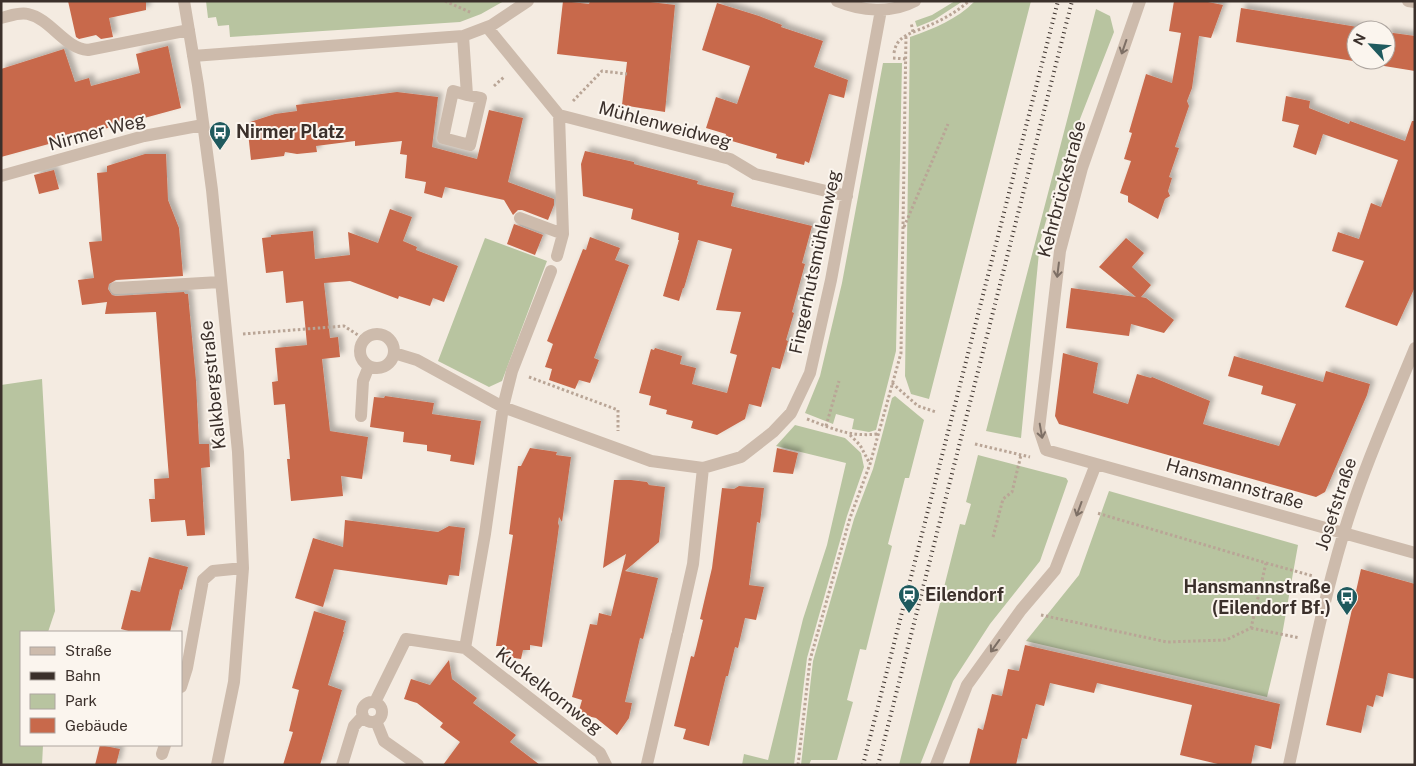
<svg xmlns="http://www.w3.org/2000/svg" width="1416" height="766" viewBox="0 0 1416 766" font-family="'Public Sans',sans-serif">
	<style>
		.green { fill: #b8c4a0 }
		.building { fill: #c8694b; filter: url(#shadow) }
		.lines { fill: none; stroke-linecap: round; stroke-linejoin: round }
		.path { stroke: #b9a596; stroke-width: 3; stroke-dasharray: 2.5 2.5; stroke-linecap: butt }
		.minor { stroke: #cdbbac; stroke-width: 12 }
		.rail { stroke: #3b302b; stroke-width: 4; stroke-dasharray: 1 4; stroke-linecap: butt }
		.oneway { stroke: #7d6f65 }
		.labels { text-anchor: middle; stroke-width: 4; stroke-linejoin: round; paint-order: stroke }
		.street-label { font-size: 18px; fill: #3b302b; stroke: #fbf5ee }
		.poi-label { font-size: 18px; font-weight: bold; fill: #3b302b; stroke: #fbf5ee; text-anchor: start }
	</style>
	<defs>
		<filter id="shadow"><feDropShadow dx="4.5" dy="-4.5" stdDeviation="2.5" flood-color="#0004"/></filter>
	</defs>
	<rect width="100%" height="100%" fill="#f4ebe1"/>
	<!-- green -->
	<path class="green" d="M206 1H504L481 14 460 22 230 37 229 25 218 26 216 17 208 18Z
		M955 1H963L934 20 917 27 915 21 932 15Z
		M975 1H1031L929 399 911 394 905 376 910 37C935 28 956 20 975 1Z
		M1096 9 1110 16 1114 32 1062 165 1040 242 1021 438 986 431Z
		M883 63H902L896 351 876 430 869 432 852 429 854 419 836 414 833 424 805 413 820 376 842 283Z
		M485 238 547 261 502 381 489 387 438 361Z
		M42 379 55 611 48 632H21V745H43L42 765H1V385Z
		M895 396 924 420 909 478H905L888 544 892 546 866 650 860 649 847 700 853 702 837 760H811L809 765H801L813 661 854 519 873 469 892 398Z
		M795 425 845 438 861 453 864 467 847 516 807 658 794 765H742L744 754 768 760 803 619 827 545 846 463 776 446Z
		M978 455 1066 478 1068 481 1040 561 990 624 953 681 920 765H899L960 524 965 525 971 504 966 502Z
		M1109 491 1298 545 1282 635 1267 697 1026 641 1079 575Z"/>
	<!-- building -->
	<path class="building" d="M68 1H146V10L109 18 113 37 101 39 96 35 79 39 76 37Z
		M563 1 589 4 590 1H642L675 5 665 112 622 105 627 62 557 54Z
		M1174 1H1203L1223 5 1211 38 1199 36 1192 88 1187 101 1189 106 1175 147 1179 148 1169 177 1172 178 1168 191 1170 196 1165 199 1158 219 1128 202V196L1120 193 1131 161 1124 159 1132 133 1129 132 1146 74 1172 83 1181 33 1169 31Z
		M717 3 759 16 782 25 781 27 823 41 814 67 848 80 844 98 829 94 809 163 805 161 804 165 776 158 777 154 725 139 726 134 706 128 716 97 737 104 750 66 702 50Z
		M1241 8 1376 30H1356V60H1386V32L1415 36V71L1236 42Z
		M168 46 181 108 1 157V69L64 49 75 82 89 78 91 86 140 73 136 54Z
		M397 92 438 97 432 147 477 159 489 110 523 118 508 182 554 199V205L548 220 522 210H518L513 215 504 200 445 187 442 198 424 193 426 182 405 178 407 155 400 154 402 141 355 146V141L316 146 317 152 297 154 285 152 284 156 251 160 247 123 275 114 297 111 296 105Z
		M1286 96 1310 101 1309 108 1349 124 1350 121 1405 141 1412 121H1415V287L1397 326 1345 307 1364 261 1332 251 1338 232 1359 239 1371 203 1381 207 1398 160 1323 134 1316 155 1293 147 1299 125 1282 121Z
		M585 151 634 162V164L698 181 697 184 734 193 731 206 812 226 802 263 805 264 792 312 794 313 786 340 788 341 780 369 772 367 761 407 749 404 745 419 717 435 691 428 693 421 666 414 667 410 649 405 651 396 639 393 651 349 654 350 655 348 682 356 680 364 696 368 692 384 727 393 737 355 730 353 741 312 716 310 732 249 698 240 684 288H683L679 301 663 296 679 240H678L679 233 631 219 633 209 583 196 581 164Z
		M145 154H166L168 200 179 228 183 276 116 280 109 284 108 289 112 295 116 296 184 292 185 294H188L196 381 199 444H209L210 467 201 468 205 535 187 536 185 520 151 522 149 499H155L154 479 169 478 156 312 105 314 107 302 82 305 78 280 94 278 89 242 102 241 97 173 107 172V166Z
		M54 170 59 189 39 194 34 175Z
		M390 209 412 217 403 241 417 247 416 250 458 266 444 302 433 298 430 306 399 296 398 299 350 281 324 283 330 338 338 337 340 357 322 359 330 431 368 437 362 479 341 476 343 496 291 501 287 459H290L285 404 274 405 272 382 278 381 275 348 307 345 303 301 286 303 283 271 266 273 262 238 271 237V235L313 231 315 259 350 255 348 232 378 243Z
		M514 224 543 235 535 255 507 244Z
		M590 237 620 248 615 260 629 265 594 358 599 360 590 383 579 380 575 389 549 380 552 369 545 367 553 344 547 341 583 249 586 250Z
		M1126 238 1144 253 1132 267 1151 285 1141 297 1146 298 1174 320 1164 333 1131 324 1129 336 1066 328 1071 288 1136 297 1099 267Z
		M1063 353 1098 363 1093 393 1128 404 1137 374 1151 378 1152 377 1210 401 1203 424 1279 446 1296 404 1261 394 1263 386 1228 376 1234 356 1323 382 1326 371 1370 384 1367 395 1325 492 1316 497 1059 424 1055 416Z
		M385 396 434 403 432 414 481 421 474 465 450 461 451 455 427 451V445L403 442 404 432 370 427 374 397 384 398Z
		M530 448 557 452 556 455 571 457 562 522 559 517 558 523 559 526 557 541 542 647 530 645V650H523L521 659 500 656 502 646H496L513 535 509 534 518 466H521Z
		M777 448 798 453 793 474 773 472Z
		M614 480H631L647 482 649 485 665 487 659 542 625 571 658 578 643 639 640 638 625 702 632 703 629 718 617 735 596 718 578 714 582 700 572 697 590 624 597 625 599 613 611 616 626 554 603 568Z
		M739 486 764 488 760 523 757 522 749 585 764 587 756 620 745 618 738 648 735 647 728 676H726L709 746 683 739 686 729 674 726 691 656 694 657 703 620 700 619 712 568 722 488 734 489Z
		M345 520 438 532 449 526 465 528 459 576 449 575 447 585 334 569 323 607 295 598 313 538 343 547Z
		M149 557 188 567 182 590 180 589 170 632H132L121 629 131 590 140 592Z
		M1361 569 1415 584V679L1388 673 1383 697 1376 695 1373 707 1367 705 1361 733 1326 725Z
		M314 611 346 621 343 632H344L328 685 342 690 320 765H283L293 732 289 731 299 690 292 688Z
		M1025 645 1280 704 1271 749 1255 745 1251 765H1222L1180 755 1192 705 1097 683 1094 693 1050 683 1044 706 1036 704 1027 739 1022 738 1016 765H969L978 728 983 730 992 694 1002 696 1008 669 1019 671Z
		M449 660 452 679 477 698 473 703 516 735 510 742 540 765H443L460 742 440 727 443 723 417 703 404 699 411 679 430 685Z
		M100 745 120 749 116 765H95Z"/>
	<g class="lines">
		<!-- path -->
		<path class="path" d="M445 1 472 13
			M913 32C934 24 952 16 969 1
			M894 53C896 41 902 37 913 32L911 22
			M893 58 906 59
			M494 86 504 77
			M573 101 602 71 627 74
			M904 227 948 124
			M243 334 344 326 364 339
			M529 377 618 410V431
			M892 383 918 406 936 412
			M807 419C834 429 849 437 878 434
			M826 426 839 381
			M850 435 860 445 870 464
			M975 444 1030 457
			M993 537 1003 499 1012 492 1021 455
			M1266 563 1313 576
			M1041 615 1167 642 1226 640 1251 628 1266 563 1097 513
			M1251 628 1300 638
			M798 765 810 660 850 518 870 464 901 353 906 35"/>
		<!-- minor -->
		<path class="minor" d="M184 1 198 85 212 190 238 452 243 568 234 682 217 765
			M837 1C861 11 891 14 915 1
			M1140 1 1082 168 1060 251 1039 429 1046 450 1415 553
			M1408 1 1415 2
			M1 18C10 16 19 12 28 14 51 19 64 48 88 50L189 30
			M487 27 559 115 730 159 755 174 847 196
			M463 36 467 95 453 91 443 138 470 145 481 98 467 95
			M193 56 463 36 492 25 528 1
			M1 176 144 136 203 125
			M520 218 563 234
			M557 256 563 234 559 115
			M116 288 220 282
			M360 351a17 17 0 1 1 34 0a17 17 0 1 1-34 0Z
			M394 353 417 360 503 407 651 461 703 468 741 457 773 432 791 413 810 373 831 280 881 10
			M361 416 363 381 369 366
			M678 631 693 564 703 468
			M465 648 485 534 503 407 512 371 551 271
			M181 687 187 668 203 580 213 571 243 568
			M375 702 406 639 465 648 600 753 606 765
			M362 712a10 10 0 1 1 20 0a10 10 0 1 1-20 0Z
			M376 721 384 741 418 765
			M162 754 165 745
			M647 764 677 635
			M342 765 354 726 363 716
			M936 765 967 685 1021 610 1055 570 1096 464
			M1289 765C1306 687 1321 608 1344 532 1363 469 1390 409 1415 348"/>
		<!-- rail -->
		<path class="rail" d="M863 765 1058 1
			M878 765 1072 1"/>
	</g>
	<!-- one-way arrows -->
	<defs><path id="oneway-shaft" d="M-6 0H5M1.5-3L5.5 0L1.5 3" fill="none" stroke-width="1.6" stroke-linecap="round" stroke-linejoin="round" transform="scale(1.25)"/></defs>
	<g class="oneway">
		<use href="#oneway-shaft" transform="translate(1124 47) rotate(109)"/>
		<use href="#oneway-shaft" transform="translate(1058 270) rotate(97)"/>
		<use href="#oneway-shaft" transform="translate(1041 431) rotate(80)"/>
		<use href="#oneway-shaft" transform="translate(1079 509) rotate(110)"/>
		<use href="#oneway-shaft" transform="translate(995 646) rotate(126)"/>
	</g>
	<!-- icons -->
	<defs>
		<g id="bus-pin" transform="scale(1.125)"><path d="M0 17L-7.5 6A9.5 9.5 0 1 1 7.5 6Z" fill="#1f5a5e" stroke="#fbf5ee"/><path d="M-5-6H5V4H4V6H2V4H-2V6H-4V4H-5ZM-3.5-4V0h7V-4ZM-3.5 1.2v1.5H-2V1.2ZM2 1.2v1.5H3.5V1.2Z" fill="#fff"/></g>
		<g id="station-pin" transform="scale(1.125)"><path d="M0 17L-7.5 6A9.5 9.5 0 1 1 7.5 6Z" fill="#1f5a5e" stroke="#fbf5ee"/><path d="M-3-6H3Q5-6 5-4V2Q5 4 3 4L4.5 6H3L1.5 4h-3L-3 6H-4.5L-3 4Q-5 4-5 2V-4Q-5-6-3-6ZM-3.5-4v3h7v-3ZM-3.5 1v1.5H-2V1ZM2 1v1.5H3.5V1Z" fill="#fff"/></g>
	</defs>
	<g fill-rule="evenodd">
		<use href="#bus-pin" x="220" y="132"/>
		<use href="#station-pin" x="909" y="595"/>
		<use href="#bus-pin" x="1347" y="597"/>
	</g>
	<g class="labels">
		<!-- street labels -->
		<g class="street-label">
			<text transform="translate(665 125) rotate(15)" y="6">Mühlenweidweg</text>
			<text transform="translate(97 132) rotate(-15)" y="6">Nirmer Weg</text>
			<text transform="translate(1062 189) rotate(-75)" y="6">Kehrbrückstraße</text>
			<text transform="translate(815 262) rotate(-78)" y="6">Fingerhutsmühlenweg</text>
			<text transform="translate(213 385) rotate(-96)" y="6">Kalkbergstraße</text>
			<text transform="translate(1235 484) rotate(16)" y="6">Hansmannstraße</text>
			<text transform="translate(1336 504) rotate(-72)" y="6">Josefstraße</text>
			<text transform="translate(549 691) rotate(38)" y="6">Kuckelkornweg</text>
		</g>
		<!-- poi labels -->
		<g class="poi-label">
			<text x="236" y="138">Nirmer Platz</text>
			<text x="1331" y="593" text-anchor="end">Hansmannstraße<tspan x="1331" dy="21">(Eilendorf Bf.)</tspan></text>
			<text x="925" y="601">Eilendorf</text>
		</g>
	</g>
	<!-- border -->
	<rect width="1416" height="766" fill="none" stroke="#3b302b" stroke-width="5"/>
	<!-- legend -->
	<rect x="20" y="631" width="162" height="115" fill="#fbf5ee" stroke="#aea6a0"/>
	<rect x="30" y="647" width="25" height="8" fill="#cdbbac" stroke="#aea6a0"/>
	<text x="65" y="656" font-size="15" fill="#3b302b">Straße</text>
	<rect x="30" y="672" width="25" height="8" fill="#3b302b" stroke="#aea6a0"/>
	<text x="65" y="681" font-size="15" fill="#3b302b">Bahn</text>
	<rect x="30" y="694" width="25" height="15" fill="#b8c4a0" stroke="#aea6a0"/>
	<text x="65" y="706" font-size="15" fill="#3b302b">Park</text>
	<rect x="30" y="718" width="25" height="15" fill="#c8694b" stroke="#aea6a0"/>
	<text x="65" y="731" font-size="15" fill="#3b302b">Gebäude</text>
	<!-- north arrow -->
	<g transform="translate(1371 45) rotate(296)"><circle r="24" fill="#fbf5ee" stroke="#aea6a0"/>
	<path d="M0-4L9 19L0 12L-9 19Z" fill="#1f5a5e"/>
	<text y="-8" font-size="14" font-weight="bold" text-anchor="middle" fill="#3b302b">N</text>
	</g>
</svg>
